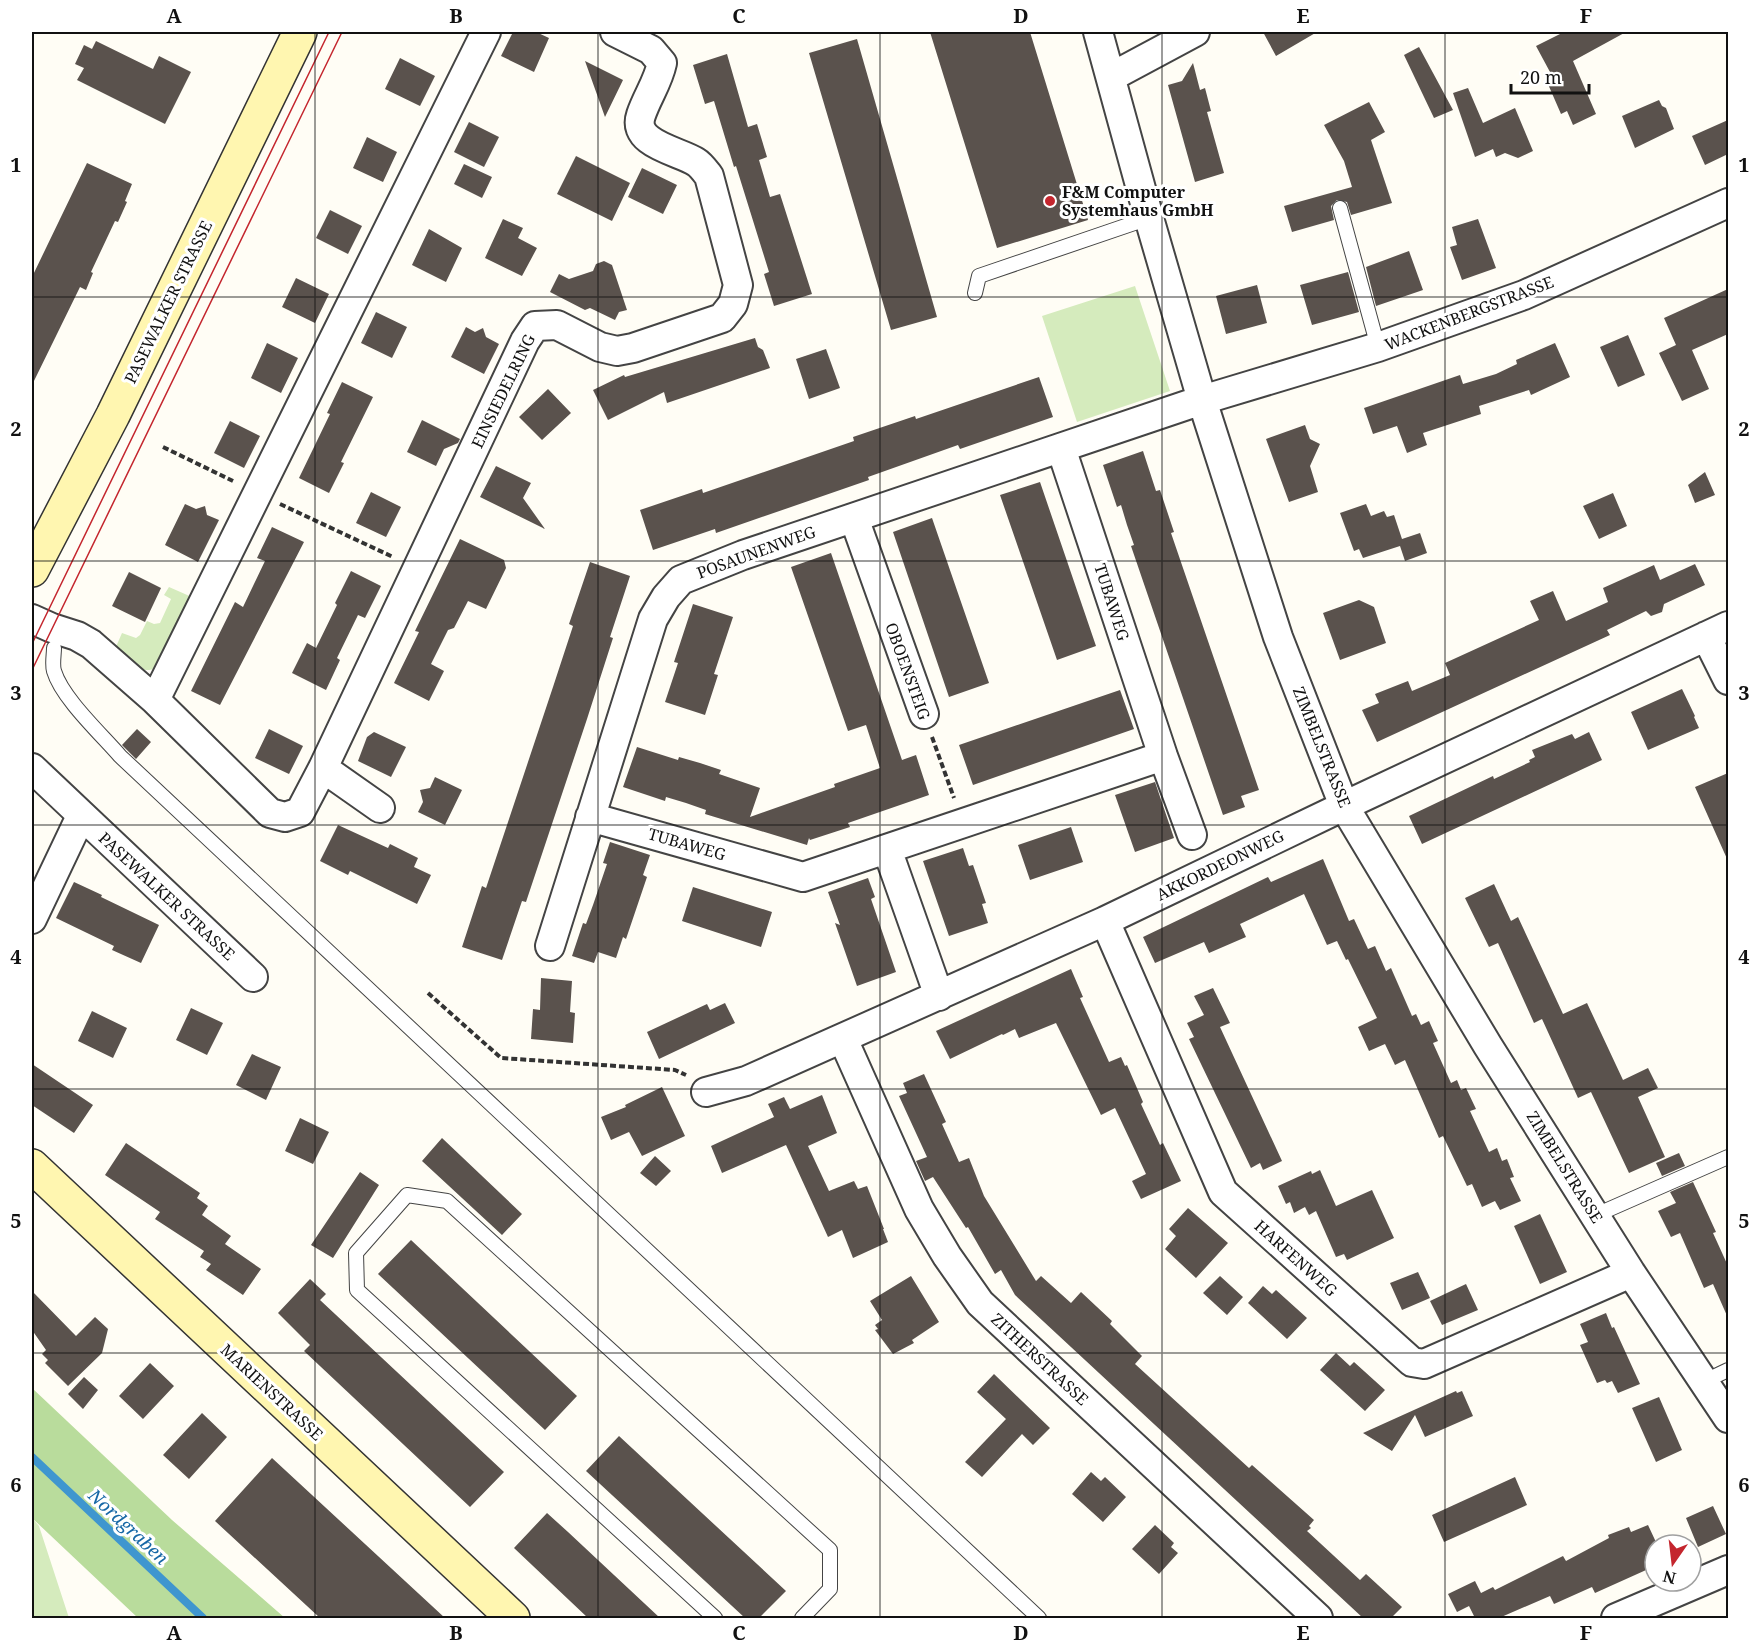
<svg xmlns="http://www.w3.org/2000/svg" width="1760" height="1650" viewBox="0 0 1760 1650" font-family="'Noto Serif',serif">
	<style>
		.green { fill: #d5ebbd }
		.forest { fill: #b9dc9c }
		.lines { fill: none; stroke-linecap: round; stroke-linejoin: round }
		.stream { stroke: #3f96cf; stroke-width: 8 }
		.building { fill: #5a524d }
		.lane-casing { stroke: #444; stroke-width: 16 }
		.street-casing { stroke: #444; stroke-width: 32 }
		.secondary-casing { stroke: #333; stroke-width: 36 }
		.path { stroke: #333; stroke-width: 4; stroke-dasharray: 6 3; stroke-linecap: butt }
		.lane { stroke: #fff; stroke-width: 14 }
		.street { stroke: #fff; stroke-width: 28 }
		.secondary { stroke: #fff6b0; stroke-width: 33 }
		.tram { stroke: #c4262e; stroke-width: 1.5 }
		.grid { fill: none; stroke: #111; stroke-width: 1.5; stroke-opacity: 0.55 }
		.poi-dot { fill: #c4262e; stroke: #fff; stroke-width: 2 }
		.labels { text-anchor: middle; stroke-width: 6; stroke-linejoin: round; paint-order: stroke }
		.poi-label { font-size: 16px; font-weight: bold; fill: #111; stroke: #fff; text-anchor: start }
		.street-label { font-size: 16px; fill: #111; stroke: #fff }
		.water-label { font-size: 18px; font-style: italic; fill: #1768a6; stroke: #fff }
		.neatline { fill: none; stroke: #111; stroke-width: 2 }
		.grid-label { font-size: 20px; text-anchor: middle; font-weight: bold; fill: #111 }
	</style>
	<rect width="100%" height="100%" fill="#fffdf5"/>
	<!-- green -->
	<path class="green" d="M1135 286 1170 391 1077 422 1042 316Z
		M169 587 194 598 158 668C136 675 131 663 115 649L122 633 136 638 140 635 147 621 154 624 160 623 171 599 164 595Z
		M32 1518 39 1526 69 1618H32Z"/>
	<!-- forest -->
	<path class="forest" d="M32 1388 172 1520 285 1618H138L32 1518Z"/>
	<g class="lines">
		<!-- stream -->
		<path class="stream" d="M32 1457 203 1618"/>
	</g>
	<!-- building -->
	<path class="building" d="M513 32H536L549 38 534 72 501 56Z
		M930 32H1030L1088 220 997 248Z
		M1263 32H1317L1276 56Z
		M1564 32H1626L1573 61 1596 114 1573 125 1567 111 1561 114 1544 75 1550 72 1536 46Z
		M857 39 937 317 891 330 809 53Z
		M96 41 153 69 159 56 191 72 165 124 77 80 84 68 75 64 84 45 92 49Z
		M1419 47 1453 110 1434 118 1404 55Z
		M727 54 748 127 757 124 767 157 759 160 770 197 780 194 812 294 774 306 764 274 769 272 736 166 734 167 714 101 705 104 693 65Z
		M400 58 435 76 420 106 385 89Z
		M585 61 623 80 605 117Z
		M1193 63 1200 90 1205 88 1211 111 1207 112 1224 173 1195 182 1168 85 1182 81Z
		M1468 88 1483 123 1515 108 1533 151 1518 158 1505 153 1496 157 1493 149 1475 157 1453 93Z
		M1659 100 1662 106 1666 108 1674 129 1635 148 1622 116Z
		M1369 102 1385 132 1371 140 1392 203 1351 215 1347 202 1337 200 1331 206 1334 220 1292 232 1284 206 1352 187 1344 161 1324 125Z
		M1728 120V154L1705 165 1692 136Z
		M469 122 499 137 484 167 454 152Z
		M367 137 397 152 383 182 353 168Z
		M576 156 630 183 612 221 557 194Z
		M87 163 132 184 125 201 127 202 118 222 115 221 91 272 93 273 86 290 80 287 32 385V277Z
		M464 164 492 177 482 198 454 184Z
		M642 168 677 185 663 214 628 197Z
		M330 210 362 226 348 254 316 238Z
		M503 219 523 228 518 238 537 248 522 276 485 258Z
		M1478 219 1496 268 1462 280 1450 247 1457 245 1452 227Z
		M429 229 462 248 446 282 412 265Z
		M1409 251 1423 290 1376 306 1366 267Z
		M604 261 612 265 627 310 619 312 615 320 590 308 585 310 550 292 559 274 569 279 593 271 596 264Z
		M1348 272 1359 312 1312 325 1300 285Z
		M296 278 329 294 315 323 282 307Z
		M1257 285 1267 323 1226 334 1216 296Z
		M1728 289V334L1692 350 1709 389 1682 401 1659 353 1676 345 1664 318Z
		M376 312 407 327 392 358 361 343Z
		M466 327 475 332 483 328 486 337 499 344 484 374 451 357Z
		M1628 335 1645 375 1618 387 1600 347Z
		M755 338 758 347 763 350 770 368 667 403 664 392 608 420 593 390 624 375 625 377Z
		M267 343 298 358 281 393 251 378Z
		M1555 343 1570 377 1531 395 1529 390 1479 406 1481 414 1423 433 1427 445 1407 453 1397 426 1373 434 1364 408 1460 375 1463 384 1496 374 1517 364 1516 360Z
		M826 349 840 388 809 399 796 359Z
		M1039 377 1053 417 960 449 958 445 868 477 869 480 716 533 715 529 653 550 640 510 702 489 703 493 854 441 853 437 915 416 916 419Z
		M342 382 373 397 341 462 344 463 329 493 299 478 330 414 327 413Z
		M548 389 571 413 542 440 519 417Z
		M422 420 460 439 458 443 444 449 436 466 407 452Z
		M230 421 260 436 244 468 214 453Z
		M1305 425 1310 439 1320 444 1310 466 1318 492 1289 502 1266 439Z
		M1143 451 1156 491 1160 490 1174 532 1171 533 1259 790 1241 796 1245 807 1223 815 1131 546 1134 545 1127 525 1121 505 1117 507 1103 465Z
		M496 466 531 483 523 498 545 529 480 497Z
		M1705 472 1715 495 1695 503 1688 485Z
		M1040 482 1096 646 1057 660 1000 495Z
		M371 492 401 507 386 537 356 523Z
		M1613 493 1627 526 1599 539 1583 506Z
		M185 504 196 509 205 506 207 515 219 520 198 562 165 545Z
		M1366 504 1371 516 1384 511 1387 517 1394 515 1402 539 1420 533 1427 553 1405 561 1400 546 1363 558 1359 549 1354 551 1340 513Z
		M932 518 989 683 949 697 893 532Z
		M272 527 304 542 220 705 191 691 235 602 243 607 265 561 257 558Z
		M460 539 504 560 506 568 486 609 468 601 454 628 448 630 431 664 444 671 429 701 394 683 419 632 415 631Z
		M831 553 902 760 916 755 929 795 848 823 850 827 810 840 809 838 807 845 705 814 706 810 686 803 666 797 665 801 623 787 637 747 678 760 679 757 700 763 721 770 719 774 760 788 750 817 835 787 834 784 880 768 866 725 848 731 791 567Z
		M590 562 630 576 610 637 613 638 587 719 526 902 522 901 502 960 462 947 482 886 486 888 553 687 573 626 569 624Z
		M1695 564 1705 585 1664 604 1662 612 1651 616 1646 611 1607 630 1610 635 1377 742 1362 710 1379 703 1375 694 1408 681 1412 691 1450 675 1445 663 1539 620 1530 601 1553 591 1566 621 1608 602 1603 588 1654 565 1660 580Z
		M351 571 381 586 365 618 358 615 337 658 340 660 326 690 292 673 307 643 316 648 337 605 335 603Z
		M129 572 161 588 145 622 112 606Z
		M1359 600 1374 607 1386 643 1340 660 1323 613Z
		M693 604 733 617 714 674 718 675 705 715 665 702 678 663 674 662Z
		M1682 689 1695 716 1694 717 1699 728 1648 750 1631 712Z
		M1120 690 1134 729 973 785 959 745Z
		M137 729 151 742 136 759 122 745Z
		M269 729 303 746 289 774 255 758Z
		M374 732 406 747 391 777 358 761 367 737Z
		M1589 732 1602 760 1422 844 1409 816 1493 776 1494 779 1530 762 1529 760 1535 757 1532 750 1572 734 1575 739Z
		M1728 773V861L1695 787Z
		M435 777 462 790 445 825 418 812 423 802 420 790 430 788Z
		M1155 782 1174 838 1135 852 1115 795Z
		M338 825 388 848 390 844 418 858 414 867 431 875 417 904 350 871 348 875 320 861Z
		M1071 827 1083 862 1030 880 1018 845Z
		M610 842 650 855 643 875 647 877 626 939 623 937 616 958 598 952 594 963 572 956 583 923 586 924 593 905 607 864 603 863Z
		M963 848 969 866 973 865 986 903 982 904 988 923 949 936 923 861Z
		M1323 859 1349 921 1354 919 1368 949 1375 946 1386 971 1391 968 1412 1016 1416 1014 1421 1025 1429 1021 1438 1041 1433 1043 1451 1083 1457 1080 1461 1090 1466 1088 1476 1109 1470 1111 1489 1152 1497 1148 1502 1161 1507 1159 1514 1177 1510 1178 1521 1201 1500 1210 1495 1201 1482 1207 1472 1184 1467 1186 1443 1136 1439 1138 1405 1060 1395 1065 1385 1044 1369 1051 1358 1027 1377 1018 1348 959 1346 960 1337 941 1327 945 1304 894 1240 924 1246 937 1209 953 1204 942 1155 963 1143 937 1268 877 1271 882Z
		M868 878 875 897 871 899 896 972 857 986 835 923 840 925 828 892Z
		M74 882 102 895 101 897 159 925 141 963 112 950 114 946 56 918Z
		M1494 884 1511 921 1518 917 1563 1014 1587 1003 1623 1080 1648 1068 1658 1088 1638 1097 1665 1157 1629 1173 1591 1092 1578 1098 1542 1019 1534 1023 1498 943 1489 947 1465 898Z
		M693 887 772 912 761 947 682 921Z
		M1071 969 1083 997 1080 998 1109 1062 1121 1057 1125 1066 1127 1065 1143 1102 1141 1104 1160 1145 1163 1143 1181 1181 1141 1199 1132 1181 1146 1174 1115 1108 1101 1115 1056 1023 1019 1038 1015 1029 1003 1035 1002 1034 950 1059 936 1031Z
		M541 978 572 981 570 1012 575 1013 573 1043 531 1039 533 1009 540 1010Z
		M1213 988 1230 1023 1220 1027 1282 1161 1263 1170 1260 1163 1251 1168 1189 1039 1194 1037 1187 1023 1204 1015 1194 996Z
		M725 1003 735 1023 659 1059 647 1032 707 1004 710 1010Z
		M191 1008 223 1023 207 1055 176 1040Z
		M92 1011 127 1028 113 1058 78 1041Z
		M252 1054 281 1067 266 1100 236 1085Z
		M32 1064 93 1105 74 1133 32 1105Z
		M924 1074 946 1122 942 1124 959 1162 969 1158 984 1196 1036 1281 1041 1276 1071 1303 1081 1292 1112 1321 1110 1324 1142 1356 1135 1364 1249 1468 1252 1465 1314 1520 1309 1526 1311 1528 1307 1531 1360 1580 1366 1574 1402 1607 1391 1618H1363L1015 1295 1001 1270 995 1274 968 1227 966 1228 933 1177 925 1181 916 1161 927 1157 899 1096 907 1093 903 1083Z
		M662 1087 685 1136 642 1156 629 1132 611 1140 601 1117 626 1107 625 1105Z
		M822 1095 837 1133 808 1146 829 1191 854 1181 858 1189 867 1186 884 1229H883L888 1242 853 1258 842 1230 828 1237 786 1145 722 1173 711 1146 774 1117 768 1104 784 1097 790 1109Z
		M300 1118 329 1132 313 1164 285 1151Z
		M442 1138 522 1214 502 1235 422 1161Z
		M126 1143 200 1193 197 1198 208 1206 202 1215 231 1236 225 1244 261 1269 243 1295 206 1270 211 1264 200 1257 204 1251 155 1219 160 1212 105 1175Z
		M1679 1153 1685 1166 1662 1176 1656 1163Z
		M655 1156 671 1171 656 1186 640 1173Z
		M1320 1170 1336 1206 1372 1190 1394 1238 1347 1260 1344 1254 1336 1257 1316 1211 1309 1215 1305 1207 1294 1213 1290 1202 1286 1204 1278 1186 1311 1171 1312 1174Z
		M360 1172 379 1185 333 1258 311 1245Z
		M1693 1182 1716 1232 1713 1233 1728 1266V1318L1713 1284 1704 1288 1680 1233 1671 1237 1658 1211 1676 1203 1670 1192Z
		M1188 1208 1228 1243 1196 1278 1165 1249 1176 1236 1169 1229Z
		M1540 1214 1567 1272 1540 1284 1514 1226Z
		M411 1240 577 1396 545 1430 378 1274Z
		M1418 1272 1430 1298 1402 1310 1390 1283Z
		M911 1276 939 1322 912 1340 914 1343 893 1354 875 1330 878 1329 875 1325 882 1320 870 1301Z
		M1220 1276 1243 1297 1227 1315 1203 1293Z
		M310 1279 326 1294 320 1300 504 1472 470 1507 304 1351 310 1345 278 1313Z
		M1466 1284 1478 1310 1442 1325 1430 1301Z
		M1263 1286 1272 1294 1276 1290 1307 1318 1287 1339 1248 1303Z
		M32 1291 76 1336 95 1317 108 1329 102 1353 68 1386 45 1363 48 1360 42 1354 46 1350 32 1330Z
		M1606 1313 1612 1328 1614 1327 1640 1384 1618 1393 1612 1381 1607 1383 1605 1380 1597 1383 1580 1345 1588 1342 1580 1324Z
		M1336 1353 1350 1366 1354 1362 1385 1390 1365 1411 1320 1370Z
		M150 1363 174 1386 143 1419 119 1396Z
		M994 1374 1050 1428 1033 1445 1022 1434 982 1477 965 1462 1006 1419 977 1392Z
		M84 1377 98 1390 83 1409 68 1394Z
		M1456 1391 1457 1393 1462 1391 1473 1416 1425 1437 1415 1415 1392 1451 1363 1433Z
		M1659 1397 1682 1450 1656 1462 1632 1408Z
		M202 1413 227 1437 189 1479 163 1455Z
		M619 1436 786 1591 759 1618H745L586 1471Z
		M272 1458 445 1618H320L215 1521Z
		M1091 1472 1101 1481 1105 1477 1126 1497 1103 1522 1072 1494Z
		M1515 1477 1527 1505 1444 1542 1432 1515Z
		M1713 1506 1726 1534 1698 1547 1686 1518Z
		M547 1513 568 1532 660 1618H588L514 1548Z
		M1155 1525 1174 1543 1171 1547 1178 1553 1159 1574 1132 1549Z
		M1648 1525 1655 1540V1566L1595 1593 1592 1587 1554 1604 1550 1596 1499 1618H1475L1469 1606 1457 1612 1448 1594 1475 1581 1481 1593 1493 1587 1495 1590 1563 1556 1566 1561 1609 1538 1608 1535 1629 1527 1631 1532Z"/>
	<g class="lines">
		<!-- lane casing -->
		<g class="lane-casing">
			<path id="lane" d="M1340 208 1378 347
				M975 293 979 276 1149 218
				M54 648C54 655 52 664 54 671 62 698 101 734 120 756L1039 1618
				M1596 1215 1728 1157
				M1705 1381 1728 1370
				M715 1618 357 1290 356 1253 407 1195 447 1201 830 1550V1589L802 1618"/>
		</g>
		<!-- street casing -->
		<g class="street-casing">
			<path id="street" d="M1098 32 1149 218 1202 400 1278 637 1344 806 1488 1046 1631 1273 1728 1418
				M1111 77 1195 32
				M1061 448 1163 756 1192 835
				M854 518 924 714
				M32 619 52 628 77 636 91 644 155 700 270 813 285 817 300 812 323 768 525 341 535 326 557 325 600 347 617 351 633 348 722 318 733 304 738 285 709 176C705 171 701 165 696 162 679 151 631 144 641 115 647 97 658 82 662 63L651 50 615 32
				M1706 636 1728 680
				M155 700 486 32
				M32 768 253 977
				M323 768 380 808
				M590 817 803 877 1163 756
				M887 849 939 996
				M32 919 81 816
				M1105 921 1223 1192 1412 1362 1424 1364 1631 1273
				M550 946 653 619 666 597 681 580 743 555 1202 400 1378 347 1524 295 1728 203
				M843 1039 919 1209 947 1256 980 1303 1318 1618
				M706 1092 746 1081 1105 921 1344 806 1728 626
				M1616 1618 1728 1570"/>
		</g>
		<!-- secondary casing -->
		<g class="secondary-casing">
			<path id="secondary" d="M32 570 113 415 300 32
				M32 1166 513 1618"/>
		</g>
		<!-- path -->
		<path class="path" d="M163 447 233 481
			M280 504 393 557
			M932 737 954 798
			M428 993 501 1058 675 1070 686 1075"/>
		<!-- lane -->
		<use href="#lane" class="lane"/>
		<!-- street -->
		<use href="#street" class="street"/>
		<!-- secondary -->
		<use href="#secondary" class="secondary"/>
		<!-- tram -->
		<path class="tram" d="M32 644 329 32
			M32 670 342 32"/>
	</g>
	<!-- grid -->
	<path class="grid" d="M315 32V1618M598 32V1618M880 32V1618M1162 32V1618M1445 32V1618M32 297H1728M32 561H1728M32 825H1728M32 1089H1728M32 1353H1728"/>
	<!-- markers -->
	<circle class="poi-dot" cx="1050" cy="201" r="6"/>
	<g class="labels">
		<!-- poi labels -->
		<g class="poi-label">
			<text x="1062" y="198">F&amp;M Computer<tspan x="1062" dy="18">Systemhaus GmbH</tspan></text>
		</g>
		<!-- street labels -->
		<g class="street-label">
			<text transform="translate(168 302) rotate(-64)" y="6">PASEWALKER STRASSE</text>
			<text transform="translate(1469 313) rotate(-21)" y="6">WACKENBERGSTRASSE</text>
			<text transform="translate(503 391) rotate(-64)" y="6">EINSIEDELRING</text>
			<text transform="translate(756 552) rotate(-20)" y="6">POSAUNENWEG</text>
			<text transform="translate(1112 602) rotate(72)" y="6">TUBAWEG</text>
			<text transform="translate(908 671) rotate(70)" y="6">OBOENSTEIG</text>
			<text transform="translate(1322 747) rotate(68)" y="6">ZIMBELSTRASSE</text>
			<text transform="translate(687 844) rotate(16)" y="6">TUBAWEG</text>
			<text transform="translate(1220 865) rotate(-26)" y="6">AKKORDEONWEG</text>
			<text transform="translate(167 896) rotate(43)" y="6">PASEWALKER STRASSE</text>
			<text transform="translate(1565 1167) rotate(58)" y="6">ZIMBELSTRASSE</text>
			<text transform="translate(1296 1258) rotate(42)" y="6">HARFENWEG</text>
			<text transform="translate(1040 1359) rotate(43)" y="6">ZITHERSTRASSE</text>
			<text transform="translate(272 1392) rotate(43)" y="6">MARIENSTRASSE</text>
		</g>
		<!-- water labels -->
		<g class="water-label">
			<text transform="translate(128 1527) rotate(43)" y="6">Nordgraben</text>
		</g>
	</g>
	<!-- border -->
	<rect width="1760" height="1650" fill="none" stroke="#ffffff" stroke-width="66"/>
	<!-- north arrow -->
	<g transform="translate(1673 1563) rotate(194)"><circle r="28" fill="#ffffff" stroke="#a0a0a0" stroke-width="1.5"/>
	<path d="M0-4.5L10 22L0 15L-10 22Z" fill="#c4262e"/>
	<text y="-9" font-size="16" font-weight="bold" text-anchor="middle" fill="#111111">N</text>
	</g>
	<!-- scale -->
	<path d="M1511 84v9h78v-9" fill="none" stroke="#111111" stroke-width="3"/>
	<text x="1520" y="84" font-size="18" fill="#111111" stroke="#ffffff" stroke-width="4.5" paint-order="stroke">20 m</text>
	<rect x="33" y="33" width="1694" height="1584" class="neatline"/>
	<g class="grid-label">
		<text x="174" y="23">A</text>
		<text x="456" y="23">B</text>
		<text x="739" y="23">C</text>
		<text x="1021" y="23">D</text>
		<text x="1303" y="23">E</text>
		<text x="1586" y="23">F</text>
		<text x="16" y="172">1</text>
		<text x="1744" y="172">1</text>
		<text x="16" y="436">2</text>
		<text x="1744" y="436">2</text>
		<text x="16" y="700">3</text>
		<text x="1744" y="700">3</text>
		<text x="16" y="964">4</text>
		<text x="1744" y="964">4</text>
		<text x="16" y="1228">5</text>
		<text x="1744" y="1228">5</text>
		<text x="16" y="1492">6</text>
		<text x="1744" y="1492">6</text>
		<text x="174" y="1640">A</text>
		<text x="456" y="1640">B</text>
		<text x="739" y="1640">C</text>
		<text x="1021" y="1640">D</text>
		<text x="1303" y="1640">E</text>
		<text x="1586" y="1640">F</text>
	</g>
</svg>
